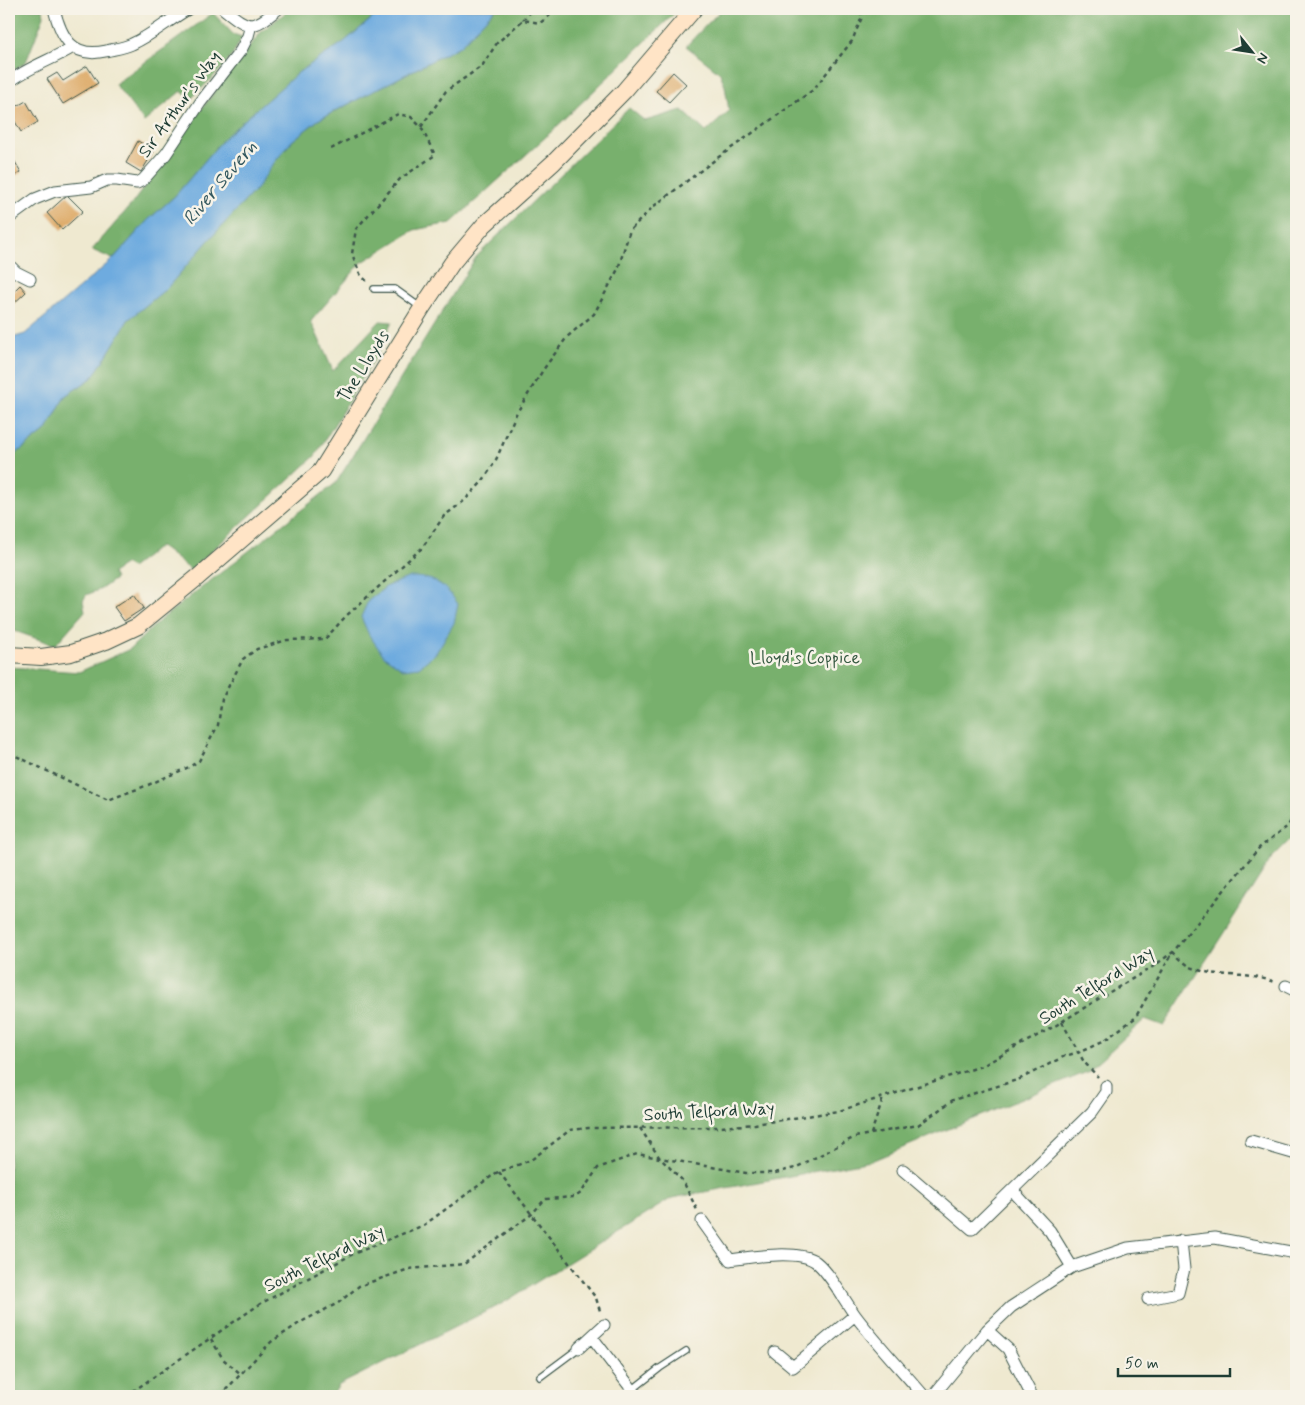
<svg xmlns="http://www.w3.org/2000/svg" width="1305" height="1405" viewBox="0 0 1305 1405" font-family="Mynerve,sans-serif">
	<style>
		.forest { fill: #78b06d; stroke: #4c7650 }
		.water { fill: #6eabdf; stroke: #46748a }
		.building { fill: #deab69 }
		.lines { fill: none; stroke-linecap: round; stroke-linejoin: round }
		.lane-casing { stroke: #3e574b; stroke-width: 8 }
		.street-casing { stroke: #3e574b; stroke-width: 13 }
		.secondary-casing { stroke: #3e574b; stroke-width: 18 }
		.path { stroke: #3e574b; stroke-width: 2.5; stroke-dasharray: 4 4; stroke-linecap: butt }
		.lane { stroke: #fff; stroke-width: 5.5 }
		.street { stroke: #fff; stroke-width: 11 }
		.secondary { stroke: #ffe4c6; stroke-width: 16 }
		.labels { text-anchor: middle; stroke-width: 5; stroke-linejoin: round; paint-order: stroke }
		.street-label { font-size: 18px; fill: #1f3d34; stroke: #f7f3e8 }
		.park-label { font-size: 18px; fill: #375a43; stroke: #f7f3e8 }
		.water-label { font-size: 19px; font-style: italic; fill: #33585f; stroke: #f7f3e8 }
	</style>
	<rect width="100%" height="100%" fill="#f7f3e8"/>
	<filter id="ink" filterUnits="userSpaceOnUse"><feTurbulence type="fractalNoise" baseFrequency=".02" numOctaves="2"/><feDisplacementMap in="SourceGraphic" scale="10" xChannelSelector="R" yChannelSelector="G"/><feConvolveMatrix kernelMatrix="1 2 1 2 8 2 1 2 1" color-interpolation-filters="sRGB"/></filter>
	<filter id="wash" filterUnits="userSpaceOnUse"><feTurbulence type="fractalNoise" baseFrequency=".0096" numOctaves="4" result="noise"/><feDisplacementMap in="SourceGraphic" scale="20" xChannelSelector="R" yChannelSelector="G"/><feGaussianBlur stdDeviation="1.12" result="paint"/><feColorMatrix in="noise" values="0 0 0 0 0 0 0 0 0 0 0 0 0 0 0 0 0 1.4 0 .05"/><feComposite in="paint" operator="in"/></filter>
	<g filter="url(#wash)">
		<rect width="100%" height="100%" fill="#efe9d0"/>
		<!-- forest -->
		<path class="forest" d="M9 9H43L44 16 26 62 9 73Z
			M290 9H383L344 42 299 72 225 137 175 196 148 220 113 259 92 250 131 205 212 95 261 32Z
			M495 9H679L550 133 451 223 414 230 361 263 311 321 333 371 380 321 392 322 378 353 315 456 191 570 160 546 131 568 126 564 112 573 115 579 101 589 86 595 83 601 85 611 55 645 9 629V459L47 430 65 396 92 378 105 358 128 320 167 288 208 241 257 188 274 163 292 141 318 120 460 46Z
			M722 9H1296V834L1271 859 1164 1026 1145 1019 1087 1072 871 1161 672 1198 503 1303 339 1385 332 1396H9V667L79 672 130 649 160 620 336 483 476 257 629 108 645 121 682 110 706 132 729 111 725 86 720 73 686 46Z
			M213 13 233 34 242 37C231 62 210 80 191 99L181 91 144 122 115 84Z"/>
		<!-- water -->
		<path class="water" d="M383 9H495L460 46 318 120 292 141 274 163 257 188 208 241 167 288 128 320 105 358 92 378 65 396 47 430 9 459V339L25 334 113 259 148 220 175 196 225 137 299 72 344 42Z
			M410 577C435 577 444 584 458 604L454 623 436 653 419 667 403 669 384 656 369 635 361 617 368 601 387 586Z"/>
		<g id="blocks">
			<!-- building -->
			<path class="building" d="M87 66 98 83 63 104 47 79 57 73 63 81Z
				M673 72 686 84 669 102 656 91Z
				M26 101 38 122 21 132 9 111Z
				M138 141 154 151 141 172 126 163Z
				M9 152 21 172 9 180Z
				M67 195 83 211 62 230 47 213Z
				M20 285 26 292 9 308V296Z
				M134 594 144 608 124 621 114 607Z"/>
		</g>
	</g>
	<g filter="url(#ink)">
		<use href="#blocks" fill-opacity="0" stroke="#3e574b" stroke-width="1"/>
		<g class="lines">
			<!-- lane casing -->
			<g class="lane-casing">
				<path id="lane" d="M374 289H395L420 307
					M540 1377 579 1348
					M632 1390 660 1368 686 1351"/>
			</g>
			<!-- street casing -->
			<g class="street-casing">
				<path id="street" d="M54 9C61 37 72 59 106 51 114 49 124 48 132 44 152 35 169 20 188 9
					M224 9C250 30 252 30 278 9
					M9 82C28 67 52 60 73 47
					M9 218 35 199 55 191 91 187 107 180H117L137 183 143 180 166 154 200 103 241 50 248 36 251 25
					M9 265 16 272 30 279
					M1286 986 1296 991
					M1251 1141 1296 1154
					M903 1170 972 1229 1092 1112 1106 1092V1086
					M1012 1190 1050 1231 1072 1267
					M702 1221 730 1260C751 1257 799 1249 816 1262 830 1273 844 1300 855 1315 876 1343 901 1369 924 1396
					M1148 1299 1178 1293 1184 1269 1181 1241
					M987 1330 1008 1349 1032 1396
					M592 1337 637 1396
					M579 1348 604 1325
					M775 1352 793 1367 855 1315
					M933 1396 987 1330 1011 1307 1072 1267 1128 1248 1215 1238 1296 1253"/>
			</g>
			<!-- secondary casing -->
			<g class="secondary-casing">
				<path id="secondary" d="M9 655 41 657 71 653 106 641 138 626 198 577 321 471 422 308 452 263 484 225 554 162 624 91 694 9"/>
			</g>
			<!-- path -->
			<path class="path" d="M523 20 533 9
				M421 127 446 91 482 66 497 43 523 20 540 23 558 9
				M331 149 398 114 411 117 421 127 435 155 400 179 356 229 352 254 361 276 368 282
				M9 756 14 755 108 800 148 785 189 767 199 761 218 725 222 699 243 659 257 649 287 640 325 639 346 616 422 548 444 516 464 501 482 482 495 462 516 414 543 370 567 337 594 314 618 269 630 230 654 206 716 159 813 90 852 41 862 17 860 9
				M1062 1022 1084 1062 1098 1077
				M640 1128 659 1157 683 1181 697 1210
				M871 1134 883 1098
				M499 1172 596 1298 601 1314
				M211 1339 223 1359 241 1374
				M126 1396 260 1304 353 1254 424 1225 496 1173 531 1160 570 1130 589 1128 721 1127 755 1124 839 1111 982 1066 1055 1026 1108 993 1151 968 1173 952 1259 848 1288 826 1296 811
				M220 1396 271 1342 301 1322 338 1303 359 1286 409 1269 464 1264 532 1214 545 1199 575 1197 581 1193 598 1168 637 1154 746 1173H775L795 1168 855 1137 918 1125 953 1100 1020 1079 1065 1056 1079 1052 1105 1040 1135 1018 1173 952C1178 957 1184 963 1191 967 1216 979 1248 972 1275 982"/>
			<!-- lane -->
			<use href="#lane" class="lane"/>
			<!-- street -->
			<use href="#street" class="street"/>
			<!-- secondary -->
			<use href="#secondary" class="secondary"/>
		</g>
	</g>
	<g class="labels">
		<!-- street labels -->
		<g class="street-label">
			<text transform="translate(179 104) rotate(-54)" y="6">Sir Arthur's Way</text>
			<text transform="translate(363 366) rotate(-58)" y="6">The Lloyds</text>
			<text transform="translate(1096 985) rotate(-32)" y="6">South Telford Way</text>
			<text transform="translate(709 1111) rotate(-3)" y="6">South Telford Way</text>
			<text transform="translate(324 1258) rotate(-26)" y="6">South Telford Way</text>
		</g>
		<!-- park labels -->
		<g class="park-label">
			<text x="805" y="663">Lloyd's Coppice</text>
		</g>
		<!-- water labels -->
		<g class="water-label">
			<text transform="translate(219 182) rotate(-50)" y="7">River Severn</text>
		</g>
	</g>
	<!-- margin -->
	<rect width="1305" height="1405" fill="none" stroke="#f7f3e8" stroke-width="30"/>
	<!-- north arrow -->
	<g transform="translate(1252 52) rotate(120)" stroke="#f7f3e8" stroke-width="4" paint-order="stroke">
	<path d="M0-4L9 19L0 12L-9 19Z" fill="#1f3d34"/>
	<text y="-8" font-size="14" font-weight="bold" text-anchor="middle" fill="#1f3d34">N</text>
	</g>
	<!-- scale -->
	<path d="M1118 1368v8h112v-8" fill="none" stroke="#1f3d34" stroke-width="2.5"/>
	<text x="1125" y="1368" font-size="15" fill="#1f3d34" stroke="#f7f3e8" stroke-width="4" paint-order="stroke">50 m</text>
</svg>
